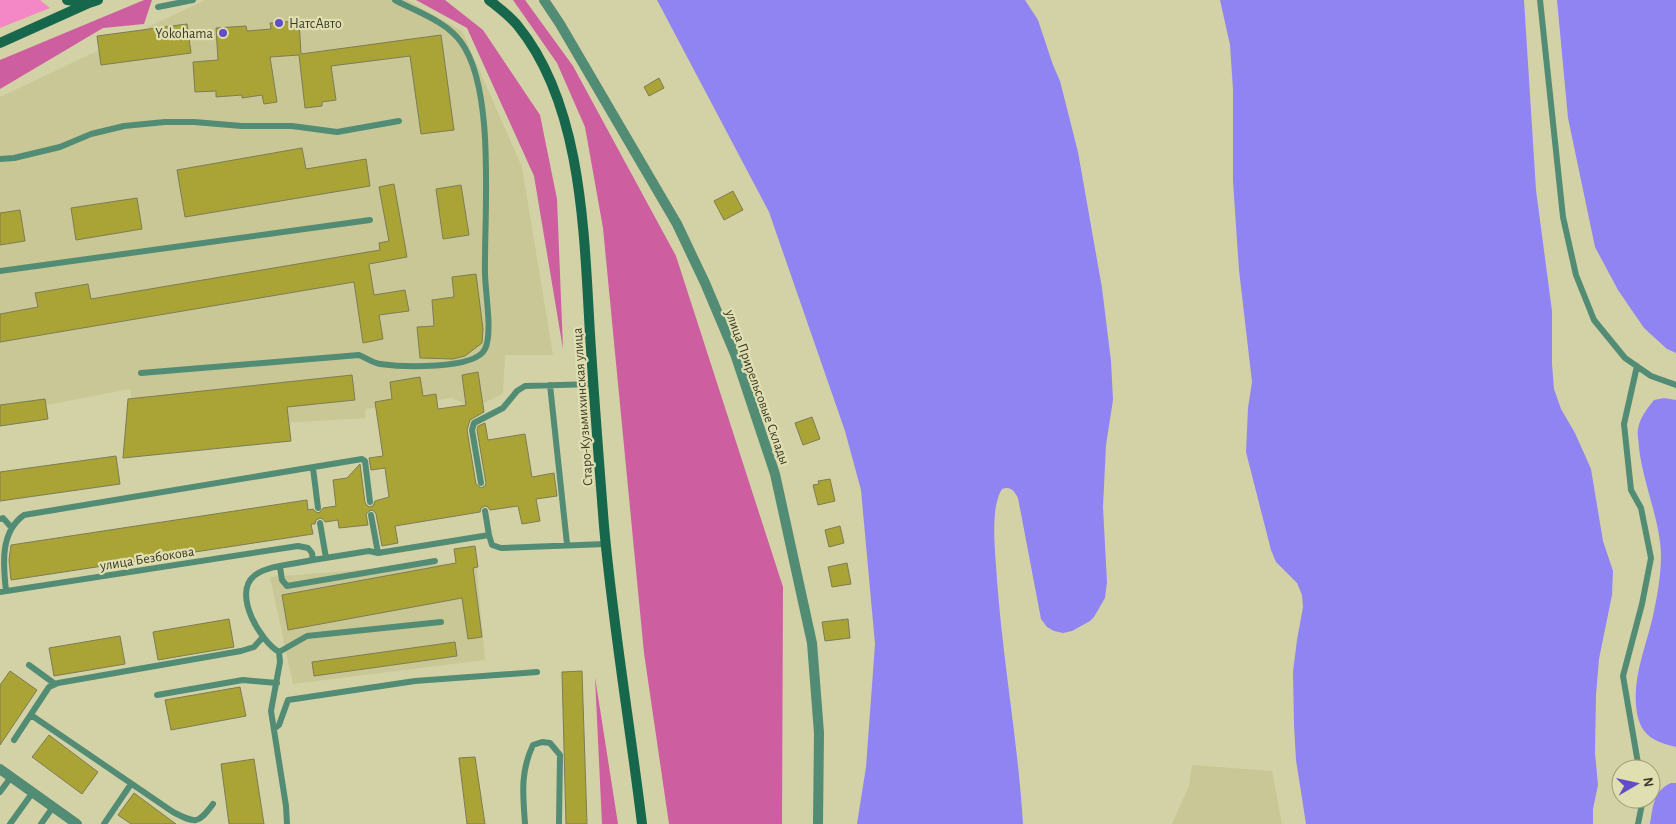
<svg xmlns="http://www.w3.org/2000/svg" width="1676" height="824" viewBox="0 0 1676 824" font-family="'Alegreya Sans',sans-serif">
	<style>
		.built { fill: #c9c795 }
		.green { fill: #f487c6 }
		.forest { fill: #cd5ea0 }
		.water { fill: #9084f3 }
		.building { fill: #aaa336; stroke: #7e7c54 }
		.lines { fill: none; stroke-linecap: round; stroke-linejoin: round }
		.lane { stroke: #528c74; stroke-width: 6 }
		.street { stroke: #528c74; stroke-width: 10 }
		.secondary { stroke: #17674d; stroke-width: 10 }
		.poi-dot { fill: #624dc6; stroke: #e0dfb2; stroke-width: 2 }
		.labels { text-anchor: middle; stroke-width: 4.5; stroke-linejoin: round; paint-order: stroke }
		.poi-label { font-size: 14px; fill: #3c3b29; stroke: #e0dfb2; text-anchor: start }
		.street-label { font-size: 14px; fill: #3c3b29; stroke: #e0dfb2 }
	</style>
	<rect width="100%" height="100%" fill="#d3d2a6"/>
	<!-- built -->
	<path class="built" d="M205 0H407L462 31 522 167 553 355H505L503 394 473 408 452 398 366 409 365 418 137 432 130 389 0 414V97Z
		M476 561 485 660 293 684 270 577Z
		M1192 765 1272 771 1282 824H1172L1189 786Z"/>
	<!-- green -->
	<path class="green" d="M0 0H40L50 8 0 28Z"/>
	<!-- forest -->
	<path class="forest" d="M144 0H152L144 24 103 28 0 89V60Z
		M416 0H445L483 30 540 115 557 199 563 349 534 176 467 28Z
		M513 0H525L573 66 676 256 783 587 782 824H669L644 653 603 228 585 127 557 63Z
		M595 677 618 824H602Z"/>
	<!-- water -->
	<path class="water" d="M657 0H1025L1038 20 1053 65 1060 81 1078 152 1102 288 1111 361 1113 400 1106 445 1103 507 1107 582 1105 598 1094 617 1090 621 1072 631 1063 633 1054 631 1047 627 1041 619 1018 498C1014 491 1011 486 1002 489 989 509 996 557 997 580 1003 662 1018 742 1023 824H857L866 767 875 644 861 490 845 431 769 212Z
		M1220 0H1524L1536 190 1552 311V364L1554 389 1561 409 1575 433 1591 469 1603 541 1613 571 1612 595 1599 659 1596 695 1595 753 1598 785 1593 809V824H1306L1296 760 1294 725 1293 672 1297 640 1303 607 1302 595 1297 583 1276 562 1271 550 1246 452 1248 408 1252 382 1239 270 1233 181V90L1230 45Z
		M1557 0H1676V353L1667 349 1644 328 1618 290 1595 247 1568 118Z
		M1664 398 1676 400V747C1655 742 1641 736 1637 713 1631 680 1646 647 1653 616 1657 597 1661 576 1661 556 1661 523 1643 483 1639 448 1639 442 1637 435 1638 429 1640 417 1647 409 1654 400Z
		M1671 783H1676V824H1650C1653 807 1653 791 1671 783Z"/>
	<!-- building -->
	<path class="building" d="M299 21 301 54 441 35 454 130 421 134 410 56 331 66 336 100 322 102V106L305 108 299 55 270 57 277 102 264 104 262 95 242 98V95L216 97V91L195 92 193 62 218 60 216 28 246 26 247 31 271 29 270 23Z
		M187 24 191 53 101 65 97 36Z
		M659 78 664 88 649 96 644 87Z
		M302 148 306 169 366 159 370 186 185 217 177 170Z
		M394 184 407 257 369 264 374 295 405 290 409 311 379 315 383 339 363 343 354 282 0 342V314L38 307 35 293 88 284 91 299 380 250 379 243 389 241 379 187Z
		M461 185 469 235 443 239 436 189Z
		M733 191 743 210 724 220 714 201Z
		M137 198 142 229 76 240 71 208Z
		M20 210 25 241 0 245V213Z
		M476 274 483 329 482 343 465 356 453 359 420 358 417 327 434 326 432 300 454 297 452 277Z
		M478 372 484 412 470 420 467 430 476 484 481 488 485 486 486 483 477 430 478 426 485 423 488 440 525 434 532 477 554 473 555 481 557 496 536 499 540 521 522 524 518 506 490 510 488 507 485 506 481 508 480 512 395 526 398 543 382 546 376 514 374 511 371 510 366 514 368 525 339 528 338 520 325 522 323 519 320 518 316 520 315 524H311L313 534 11 580 9 560 11 545 307 500 308 510 313 509 316 512 319 513 323 508 336 506 333 480 347 478 359 465 360 464 365 503 369 507 373 506 375 501 389 497 385 468 371 470 369 458 383 456 375 402 392 399 390 382 420 377 423 396 436 394 438 409 466 405 462 375Z
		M352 375 355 400 287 407 291 441 123 458 128 399Z
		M45 399 48 419 0 426V405Z
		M812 417 820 439 803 445 795 423Z
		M116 456 120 484 0 501V472Z
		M830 479 835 501 818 505 813 485 819 484 818 481Z
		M840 526 844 543 829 547 825 530Z
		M475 546 478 567 473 568 482 637 468 639 462 598 288 630 282 595 456 563 454 549Z
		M847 563 851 584 832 587 828 567Z
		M229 619 234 647 158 660 153 632Z
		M848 619 850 638 825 641 822 622Z
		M120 636 125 664 54 676 49 648Z
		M455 642 457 656 314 676 312 662Z
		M10 671 37 690 0 745V685Z
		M582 671 587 824H566L562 672Z
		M240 687 246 716 171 730 165 700Z
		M49 735 98 772 82 794 32 757Z
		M475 757 485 824H467L459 758Z
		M254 759 264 824H229L221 764Z
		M134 793 176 824H131L118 815Z"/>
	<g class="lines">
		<!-- lane -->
		<path class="lane" d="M1540 0 1563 217 1576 275 1594 320 1625 358 1651 376 1676 385
			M158 7 193 0
			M0 159 14 158 60 147 91 134 124 126 165 122H194L242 126H292L337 132 399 121
			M0 271 370 220
			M1637 366 1624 424 1631 490 1641 508 1651 558 1642 604 1623 676 1639 769
			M141 373 359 355C366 358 373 363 380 364 401 367 475 370 485 349 493 333 485 292 485 273 484 214 496 90 461 42 446 21 417 12 395 0
			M550 385 567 544
			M313 468 318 508
			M481 483 472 430 474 423 503 408 517 391 525 386 594 384
			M485 511 489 535
			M371 515 378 553
			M0 519 3 518 11 527
			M320 523 326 558
			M280 567 282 580 287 586 435 561
			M6 591C3 564 0 532 24 515L362 459 365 461 370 502
			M0 592 298 546 308 548 312 553 313 560 369 551 378 553 489 535 492 545 501 548 606 544
			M279 652 307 636 441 622
			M29 665 55 684
			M157 695 243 680 277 683
			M31 715 173 812C196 824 198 824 213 804
			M274 729 279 725 288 700 415 681 537 672
			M14 740 49 687 58 683 241 651 254 647 262 638
			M0 792 11 777
			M10 824 33 792
			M41 824 53 807
			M104 824 131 784
			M287 824 286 806 271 711 280 662 279 652C261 642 232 594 254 576 267 565 296 564 313 560
			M525 824C523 795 520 772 533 745L542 742 550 743 560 755 559 824
			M1638 824 1643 799"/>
		<!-- street -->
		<path class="street" d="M544 0 560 24 677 224 705 283 735 354 775 474 812 643 819 733 818 824
			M0 769 77 824"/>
		<!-- secondary -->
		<path class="secondary" d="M67 0 89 3 98 0
			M489 0C499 8 510 16 518 26 583 106 584 235 590 334 594 398 599 462 604 526 613 626 630 725 642 824
			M0 43 89 3"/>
	</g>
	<!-- markers -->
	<g class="poi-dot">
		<circle cx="279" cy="23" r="5"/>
		<circle cx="223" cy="33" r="5"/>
	</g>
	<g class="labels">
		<!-- poi labels -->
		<g class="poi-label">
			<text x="289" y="28">НатсАвто</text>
			<text x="213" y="38" text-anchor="end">Yokohama</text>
		</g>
		<!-- street labels -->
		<g class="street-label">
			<text transform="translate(758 387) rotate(70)" y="5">улица Прирельсовые Склады</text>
			<text transform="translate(582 407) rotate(-94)" y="5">Старо-Кузьмихинская улица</text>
			<text transform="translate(147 558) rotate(-9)" y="5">улица Безбокова</text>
		</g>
	</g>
	<!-- north arrow -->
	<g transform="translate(1636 784) rotate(81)"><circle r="24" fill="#e0dfb2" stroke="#9e9d7b"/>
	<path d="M0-4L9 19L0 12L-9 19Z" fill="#624dc6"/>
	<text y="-8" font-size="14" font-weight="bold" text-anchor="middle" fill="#3c3b29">N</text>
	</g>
</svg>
